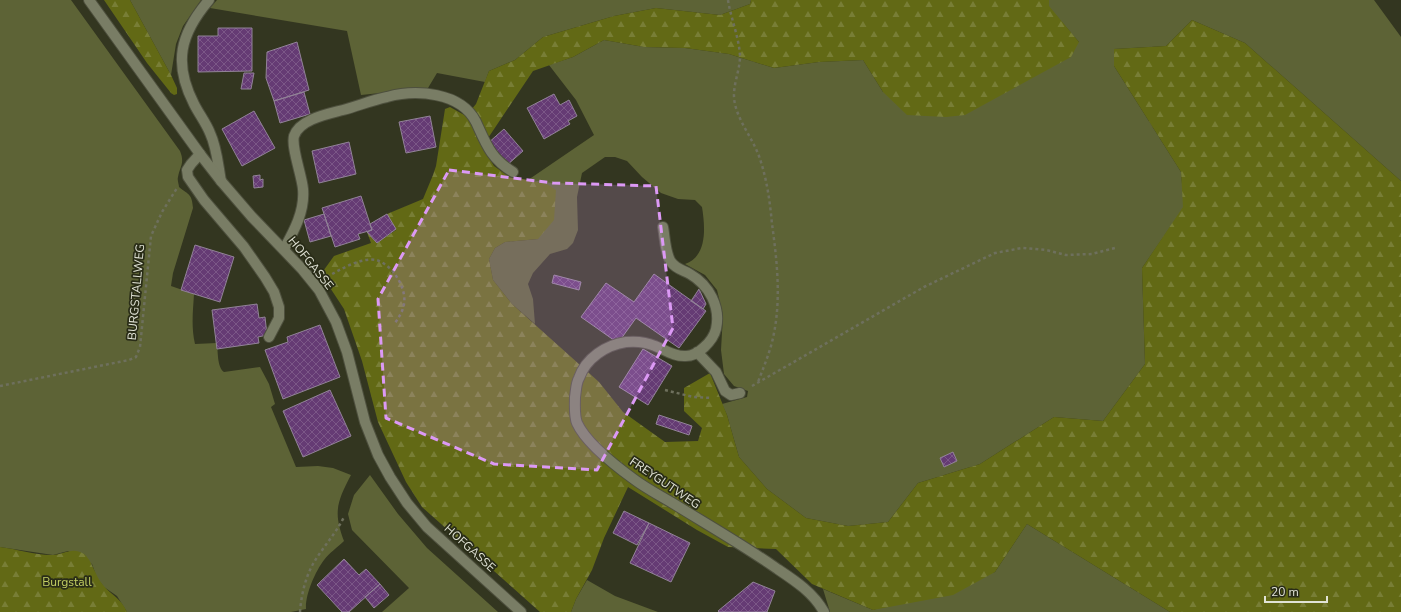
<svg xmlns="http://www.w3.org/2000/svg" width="1401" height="612" viewBox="0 0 1401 612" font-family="'Nunito Sans',sans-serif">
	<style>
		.green { fill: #5d6336 }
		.forest { fill: url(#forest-firs) }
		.building { fill: url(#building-cross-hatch); stroke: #928398 }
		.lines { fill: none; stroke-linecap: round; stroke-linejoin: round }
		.lane-casing { stroke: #4e503e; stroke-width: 12 }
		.secondary-casing { stroke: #4e503e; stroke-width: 12 }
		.path { stroke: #6e705d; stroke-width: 2.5; stroke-dasharray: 3 3; stroke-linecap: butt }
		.lane { stroke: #797d65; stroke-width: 10 }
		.secondary { stroke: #797d65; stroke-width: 10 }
		.marked { fill: #dc99f5; fill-opacity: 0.2; stroke: #dc99f5; stroke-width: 3; stroke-dasharray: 8 5; stroke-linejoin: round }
		.labels { text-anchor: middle; stroke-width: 3.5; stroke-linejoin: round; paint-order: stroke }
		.street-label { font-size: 12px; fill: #e1e3d6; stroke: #292c17 }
		.park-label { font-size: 12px; fill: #c2ce62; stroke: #292c17 }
	</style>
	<defs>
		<pattern id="forest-firs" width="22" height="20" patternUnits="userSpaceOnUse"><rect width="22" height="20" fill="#626915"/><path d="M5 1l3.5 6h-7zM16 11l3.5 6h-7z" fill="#787e36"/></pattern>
		<pattern id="building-cross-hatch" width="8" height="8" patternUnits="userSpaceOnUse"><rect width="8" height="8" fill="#653b74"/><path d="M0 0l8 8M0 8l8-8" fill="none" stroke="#7b5787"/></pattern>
	</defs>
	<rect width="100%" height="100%" fill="#333620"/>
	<!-- green -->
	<path class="green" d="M0 0H71L180 151C185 163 180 166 178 177 177 180 179 184 179 187 189 195 192 194 193 208L173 273 171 286 194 294C193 311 191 327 195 344L217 343C218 351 217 367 224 372L260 367 269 384 275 404 271 407 296 467 318 466 333 468 351 475C337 502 333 512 344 541 338 547 329 553 324 560 315 572 305 595 306 609L291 612H127L117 596 104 587 97 578 92 564 68 551 53 555 0 547Z
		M130 0H201L183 26 176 44 171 75Z
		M217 0H751L750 4 720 15 656 8 614 16 543 37 515 60 489 71 485 82 437 73 428 88 361 95 347 31 210 8Z
		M1049 0H1374L1401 37V181L1245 43 1192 20 1166 46 1114 49V66L1181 172 1184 207 1142 268 1145 364 1103 421 1054 417 980 464 918 483 888 522 848 526 806 518 767 489 739 457 727 415 722 404 747 397 748 391 734 386 724 374 721 350 723 315 717 290 705 275 685 264C708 256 705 226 702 207L695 200 678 199 661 193 642 177 627 161 615 157H605L582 173 577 197 578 230 573 243 567 249 550 254 533 273 528 284 533 299 535 324 512 304 493 280 489 259 495 248 505 242 538 239 547 184 528 180 594 135 576 100 549 65 573 57 604 40 644 47 685 48 729 54 774 68 819 62 863 60 883 92 1079 42 1048 6Z
		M370 475 398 514 427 548 498 612H382L409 588 352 530 348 514 354 495Z
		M1027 524 1170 612H830L823 589 873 610 995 572Z
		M587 580 615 596 658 612H553H571L576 599Z"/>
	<!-- forest -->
	<path class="forest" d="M104 0H130L171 75 177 88V94L174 95 171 93 147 63Z
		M751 0H1049V6L1079 42 1071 57 965 115 946 117 907 115 883 92 863 60 819 62 774 68 729 54 685 48 644 47 604 40 573 57 533 71 482 147 494 166 508 176 547 184 556 190 554 220 538 239 505 242 495 248 489 259 493 280 512 304 599 382 623 412 665 442 698 441 702 428 684 411V388L710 373 727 415 739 457 767 489 806 518 848 526 888 522 918 483 980 464 1054 417 1103 421 1145 364 1142 268 1183 207 1181 172 1114 66V49L1166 46 1192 20 1245 43 1401 181V612H1170L1027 524 995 572 953 595 873 610 812 584 776 549 728 547 697 530 628 487 604 538 592 570 576 599 571 612H540L422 507 406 482 378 422 362 361 344 309 321 274 334 256 371 243 367 232 377 243 396 230 387 214 423 199 433 175 436 166 445 109 450 107 466 116 476 104 489 71 515 60 543 37 614 16 656 8 720 15 750 4Z
		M0 547C17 549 34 555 51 555 63 556 71 546 84 554 92 560 95 576 103 585 111 595 121 598 127 612H0Z"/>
	<!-- building -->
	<path class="building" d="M218 28H252V71L198 72V36H218Z
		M297 42 309 90 274 101 266 78 267 52Z
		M244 73H254L251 89H241Z
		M304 92 310 114 280 123 274 101Z
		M554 94 560 105 569 100 577 116 568 121 570 124 544 139 527 108Z
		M254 111 275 148 242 166 222 129Z
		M430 116 436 147 406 153 399 122Z
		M504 129 523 151 506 166 487 144Z
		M349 142 356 174 319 183 312 151Z
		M260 175V180L263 179V187L254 188 253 176Z
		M361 196 372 230 358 234 360 239 335 247 322 208Z
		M324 214 331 236 310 242 304 220Z
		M387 214 396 229 377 243 367 232 372 230 370 224Z
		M195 245 234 257 220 302 181 290Z
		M654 274 706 311 679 348 636 318 618 343 581 317 606 283 634 302Z
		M554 275 581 282 579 290 552 283Z
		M699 289 706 304 703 309 691 301Z
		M257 304 259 318 265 317 267 335 258 337 259 343 217 349 212 310Z
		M320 325 340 377 283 399 265 350 288 342 287 337Z
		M643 349 672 366 648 405 619 387Z
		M330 390 351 436 303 457 283 411Z
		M659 415 692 426 689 435 656 424Z
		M953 452 957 461 944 467 940 458Z
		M624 511 649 523 637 545 613 533Z
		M649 523 690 543 671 582 630 563Z
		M344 559 359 575 366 569 380 584 349 612H342L317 585Z
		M753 582 775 591 767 612H719L718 611Z
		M380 584 389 595 374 608 365 597Z"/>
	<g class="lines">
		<!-- lane casing -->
		<g class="lane-casing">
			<path id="lane" d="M209 0C180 34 173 63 194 104 199 114 206 123 210 133 217 148 218 165 221 181
				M200 154 191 164 187 170 188 177 204 200 244 247 265 277 274 292 279 307V318L269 337
				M663 227C665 237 665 253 671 262 676 269 683 270 690 274 709 285 721 307 716 329 713 341 698 356 686 356 675 357 665 350 655 346 646 342 636 341 626 342 606 345 586 358 579 378 576 383 576 391 575 397 575 404 574 416 577 423 586 443 617 467 635 480 647 489 661 496 674 504 708 525 743 545 776 568 794 580 813 592 824 612
				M284 249C294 231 305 211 303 189 302 176 291 147 294 136 300 119 328 114 343 110 358 106 372 100 387 97 416 89 461 92 476 122 486 144 491 159 513 172
				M697 352 716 372 725 391 731 395 740 393"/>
		</g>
		<!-- secondary casing -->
		<g class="secondary-casing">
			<path id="secondary" d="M89 0 200 154 221 181 252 217 302 269 319 290 336 322 347 352 365 422 378 455 390 477 407 503 427 527 521 612"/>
		</g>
		<!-- path -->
		<path class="path" d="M728 0C731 19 739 37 740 56 740 72 731 88 735 104 739 123 754 140 760 159 767 180 770 202 772 224 777 260 781 298 774 333 771 350 764 366 758 382
			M327 277C339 270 361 257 376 260 392 264 407 288 404 304 403 311 399 317 395 323
			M0 386 129 360 136 357 140 347 151 236 162 212 177 188
			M752 386 924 287 995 253 1022 248 1046 250 1066 255 1092 254 1115 248
			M665 390 693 397 712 398
			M300 612C301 597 305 578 313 564 322 548 335 535 344 517"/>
		<!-- lane -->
		<use href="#lane" class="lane"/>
		<!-- secondary -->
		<use href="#secondary" class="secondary"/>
	</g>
	<!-- marked area -->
	<path class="marked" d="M449 170 553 183 656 186 673 328 597 470 494 464 386 418 378 299Z"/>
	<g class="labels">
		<!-- street labels -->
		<g class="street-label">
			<text transform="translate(311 263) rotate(51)" y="4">HOFGASSE</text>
			<text transform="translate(136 292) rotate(-85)" y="4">BURGSTALLWEG</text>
			<text transform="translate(665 483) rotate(34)" y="4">FREYGUTWEG</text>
			<text transform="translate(470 548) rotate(42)" y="4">HOFGASSE</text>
		</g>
		<!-- park labels -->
		<g class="park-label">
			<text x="67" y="586">Burgstall</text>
		</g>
	</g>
	<!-- scale -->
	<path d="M1265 596v6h62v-6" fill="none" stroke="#e1e3d6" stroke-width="2"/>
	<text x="1271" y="596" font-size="12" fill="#e1e3d6" stroke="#292c17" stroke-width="3" paint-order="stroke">20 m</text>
</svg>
